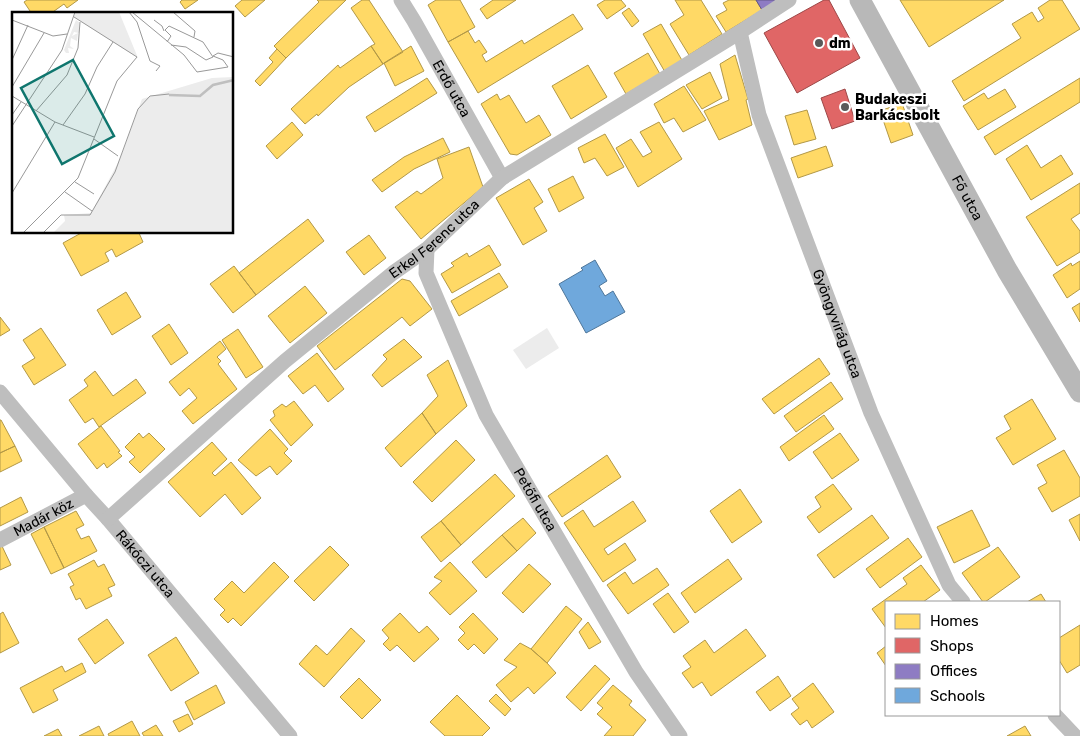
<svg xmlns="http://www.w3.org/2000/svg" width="1080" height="736" viewBox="0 0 1080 736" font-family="Rubik,sans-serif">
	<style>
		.green { fill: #ececec }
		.homes { fill: #ffd966; stroke: #b29847 }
		.shops { fill: #e06666; stroke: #9d4747 }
		.offices { fill: #8e7cc3; stroke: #635788 }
		.schools { fill: #6fa8dc; stroke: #4e769a }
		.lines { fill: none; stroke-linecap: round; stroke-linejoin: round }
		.street { stroke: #bebebe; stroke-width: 15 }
		.secondary { stroke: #b8b8b8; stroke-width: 21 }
		.poi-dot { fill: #595959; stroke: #fff; stroke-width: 2 }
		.labels { text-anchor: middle; stroke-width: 5; stroke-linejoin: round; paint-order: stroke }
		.poi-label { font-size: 14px; font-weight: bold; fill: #000; stroke: #fff; text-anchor: start }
		.street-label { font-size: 14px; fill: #000; stroke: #fff }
		.inset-river { fill: none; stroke: #bfbfbf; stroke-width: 2.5 }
		.inset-road { fill: none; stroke: #999; stroke-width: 1 }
		.view { fill: #0f766e; fill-opacity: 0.15; stroke: #0f766e; stroke-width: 2.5 }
		.inset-edge { fill: none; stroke: #000; stroke-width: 2.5 }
	</style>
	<rect width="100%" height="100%" fill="#fff"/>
	<!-- green -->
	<path class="green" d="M547 328 559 348 526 369 513 350Z"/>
	<!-- homes -->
	<path class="homes" d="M27 0H78L67 8 64 4 50 14H32L24 2Z
		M182 0H198L185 9 180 2Z
		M242 0H265L245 17 235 6Z
		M317 0H346L286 58 274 46 319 2Z
		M362 0H369L403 52 383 64 371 46 375 44 351 8Z
		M436 0H460L475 27 448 42 428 5Z
		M493 0H516L487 19 480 9Z
		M605 0H621L626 6 607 19 597 5Z
		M675 0H701L722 34 689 55 670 24 684 15Z
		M729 0H756L762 10 726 32 716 16 727 10 723 3Z
		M900 0H1004L929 47Z
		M1050 0H1062L1080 29 964 101 952 81 1021 38 1012 24 1032 12 1038 22 1044 18 1038 8Z
		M629 8 639 21 632 27 622 13Z
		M573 14 583 29 478 93 448 42 468 31 475 43 479 40 487 52 482 55 486 62 522 40 524 44Z
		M661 24 683 62 665 72 643 34Z
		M371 46 383 64 349 87 318 116 317 114 305 124 291 109 338 65 340 68Z
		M411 46 424 71 395 86 384 63Z
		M277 49 286 58 260 86 255 81 273 62 269 58Z
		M648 53 660 74 626 94 614 73Z
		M735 55 748 99 746 100 752 125 719 140 704 111 729 100 720 64Z
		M588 65 607 97 571 119 552 86Z
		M710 72 722 98 702 109 686 85Z
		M427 78 437 93 375 132 366 117Z
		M1080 78V102L995 155 984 137Z
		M684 86 706 120 683 132 674 118 664 123 654 104Z
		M1005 89 1016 107 978 130 963 106 984 93 988 99Z
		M497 94 500 100 509 95 526 123 539 115 551 135 517 155 510 154 481 104Z
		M902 103 913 135 891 143 880 111Z
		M807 110 816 139 794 145 785 116Z
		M292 122 303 135 277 159 266 146Z
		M659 122 682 159 638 187 616 148 631 139 643 157 652 152 640 132Z
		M605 134 624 167 607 176 595 158 584 163 578 148Z
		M443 138 450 152 414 169 382 192 372 180 404 157Z
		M1027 145 1041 168 1061 155 1073 174 1031 200 1006 159Z
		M826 146 833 166 798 178 791 158Z
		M469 147 483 187 421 239 395 207 417 191 421 194 443 178 437 159Z
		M573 176 584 198 559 212 548 189Z
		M529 179 543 202 534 208 547 231 523 245 496 198Z
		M1080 183V213L1071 219 1080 231V252L1057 266 1026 217Z
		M308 219 324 241 256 295 239 273Z
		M83 232H140L139 233 143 242 116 257 112 249 105 253 109 261 81 276 63 243Z
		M369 235 386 258 364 275 346 252Z
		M489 245 501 265 452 293 441 274 454 266 451 263 467 253 469 257Z
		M1080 261V289L1067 298 1053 275 1071 263 1072 266Z
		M234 266 256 295 233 313 210 284Z
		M499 273 508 287 459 316 451 301Z
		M402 279 410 281 432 309 410 326 402 317 335 370 317 346Z
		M305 286 327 313 290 343 268 316Z
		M126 292 141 317 112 335 97 310Z
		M1080 303V322L1072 308Z
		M0 317 10 330 0 336Z
		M169 324 188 353 171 365 152 336Z
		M41 328 66 365 34 385 22 366 35 358 23 340Z
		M238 329 263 367 246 378 222 340Z
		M404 339 422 357 382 387 372 375 387 359 383 355Z
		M220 341 226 349 217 357 221 361 218 364 237 389 193 424 182 411 197 398 189 388 180 396 169 382Z
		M317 353 344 389 328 402 315 385 303 394 288 376Z
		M819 358 830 374 774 414 762 399Z
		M448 360 467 406 436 434 422 413 438 396 427 375Z
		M95 371 113 396 136 379 146 393 99 427 93 418 85 423 69 400 88 386 84 380Z
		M831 382 843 399 796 432 784 416Z
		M1032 399 1056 439 1013 465 996 438 1011 429 1004 416Z
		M294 401 313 425 291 446 270 420 275 416 273 411 282 404 286 407Z
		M422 413 436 434 401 467 385 448Z
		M824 415 834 429 789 461 780 447Z
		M0 420H1L15 446 0 453Z
		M101 426 120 451 118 452 122 456 107 468 104 463 97 469 78 444Z
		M270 429 288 449 284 453 292 461 277 475 270 466 256 476 238 460Z
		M139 433 143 438 149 433 165 449 140 473 129 462 135 457 125 447Z
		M840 433 859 460 832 479 813 452Z
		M456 440 475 460 432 502 413 482Z
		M212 442 227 459 212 473 215 476 231 462 261 498 242 515 225 494 200 517 168 482Z
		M15 446 22 461 0 472V453Z
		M1064 450 1080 478V496L1052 512 1038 488 1047 483 1037 465Z
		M607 455 621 477 562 517 548 496Z
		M495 474 515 496 461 545 441 521Z
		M833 484 852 509 819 533 807 517 821 507 815 497Z
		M740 489 762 522 732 543 710 511Z
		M21 497 28 512 0 526V508Z
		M633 501 646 521 604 549 608 555 625 543 636 560 603 582 564 523 583 510 594 527Z
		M972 510 990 546 954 563 937 527Z
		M76 511 84 525 76 529 81 539 89 536 97 551 64 568 44 527Z
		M1080 514V541L1069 520Z
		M872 515 889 538 834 578 817 555Z
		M523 518 536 533 517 551 502 535Z
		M441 521 461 545 441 562 421 537Z
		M44 527 64 568 51 574 31 534Z
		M502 535 517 551 486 578 472 562Z
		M908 538 922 557 880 588 866 569Z
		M1 544 11 565 0 570V545Z
		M330 546 349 565 314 601 294 581Z
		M998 547 1020 577 985 602H983L962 573Z
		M728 559 742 579 695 613 681 593Z
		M94 560 98 567 104 564 115 585 108 588 112 596 86 609 80 598 76 600 70 587 74 585 68 574Z
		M274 562 289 577 241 626 233 618 228 623 220 615 225 610 214 599 232 581 244 593Z
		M450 562 477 591 450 615 429 593 442 581 434 577Z
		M529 564 551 584 523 613 502 593Z
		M921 565 940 590 923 602H886V628L872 609 907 584 903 578Z
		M657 568 669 585 628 614 607 585 625 572 633 584Z
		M668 593 689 622 674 633 653 604Z
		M1041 594 1046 602H1027Z
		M566 606 582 619 547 663 531 649Z
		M3 612 19 643 0 653V614Z
		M400 613 419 633 427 626 439 639 414 662 397 645 390 651 383 644 389 638 382 630Z
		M473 613 498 639 484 654 474 644 468 650 458 640 465 633 459 627Z
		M107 619 124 643 95 664 78 639Z
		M588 622 601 642 589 649 579 632Z
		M1080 625V665L1067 673 1059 660V638Z
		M351 628 365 641 324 687 299 664 316 645 327 655Z
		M746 629 766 656 711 696 702 682 693 688 682 673 691 667 683 656 705 640 714 653Z
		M176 637 199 673 171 691 148 655Z
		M520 643 531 649 547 663 556 673 534 694 528 687 511 702 496 685 517 667 504 660Z
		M886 646V666L877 653Z
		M82 663 86 672 53 690 58 700 33 713 20 688 62 666 65 672Z
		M595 665 610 679 581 711 566 697Z
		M778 676 791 696 770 711 756 692Z
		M359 678 381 700 362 719 340 697Z
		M813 683 834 712 812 728 807 720 800 725 791 714 799 708 792 699Z
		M216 685 225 703 194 720 185 702Z
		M613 685 632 701 629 705 646 720 633 736H604L612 727 597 714 603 708 597 703Z
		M496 694 511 709 505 716 489 701Z
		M457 695 490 728 482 736H445L430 722Z
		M188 714 193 724 179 732 173 721Z
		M132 721 140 736H109L108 734Z
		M156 725 163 736H144L142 733Z
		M99 726 104 736H79Z
		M1025 726 1031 736H1007Z
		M58 729 62 736H44Z"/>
	<!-- shops -->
	<path class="shops" d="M824 0H829L860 58 797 93 764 33Z
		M845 89 855 121 832 129 821 98Z"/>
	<!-- offices -->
	<path class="offices" d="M756 0H777L762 10Z"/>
	<!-- schools -->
	<path class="schools" d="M595 260 607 281 599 286 605 296 613 291 625 312 586 333 559 284 583 270 581 268Z"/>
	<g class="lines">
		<!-- street -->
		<g class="street">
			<path id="s1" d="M401 0 414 21 502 178"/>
			<path id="s2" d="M740 32 759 115 871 413 949 585 963 602"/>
			<path id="s3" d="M427 249 426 273 486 415 636 672 680 736"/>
			<path id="s4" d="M0 392 86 495 108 519 290 736"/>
			<path id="s5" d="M108 519 285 361 393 273 427 249 502 178 740 32 789 0"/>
			<path id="s6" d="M0 540 86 495"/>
			<path d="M1055 715 1075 736"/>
		</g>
		<!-- secondary -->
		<path class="secondary" id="s7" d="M860 0 1007 270 1080 392"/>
	</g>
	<!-- markers -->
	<g class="poi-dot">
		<circle cx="819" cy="43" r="5"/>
		<circle cx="845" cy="107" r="5"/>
	</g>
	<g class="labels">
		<!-- poi labels -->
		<g class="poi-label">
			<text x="829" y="48">dm</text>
			<text x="855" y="104">Budakeszi<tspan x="855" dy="16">Barkácsbolt</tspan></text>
		</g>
		<!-- street labels -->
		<g class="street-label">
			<text dy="5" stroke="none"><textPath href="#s1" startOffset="102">Erdő utca</textPath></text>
			<text dy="5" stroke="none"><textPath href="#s7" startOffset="225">Fő utca</textPath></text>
			<text dy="5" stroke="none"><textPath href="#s5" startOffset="430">Erkel Ferenc utca</textPath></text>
			<text dy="5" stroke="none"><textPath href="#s2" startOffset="308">Gyöngyvirág utca</textPath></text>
			<text dy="5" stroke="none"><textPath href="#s3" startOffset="276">Petőfi utca</textPath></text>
			<text dy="5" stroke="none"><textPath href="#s6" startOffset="49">Madár köz</textPath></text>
			<text dy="5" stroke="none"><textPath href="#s4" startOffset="225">Rákóczi utca</textPath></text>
		</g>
	</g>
	<!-- overview -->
	<g transform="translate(12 12)">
		<rect width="221" height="221" fill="#fff"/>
		<path d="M63 0H107L126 46 62 5ZM64 8 67 10V21L62 20 60 24 66 21 65 29 59 26 58 34 62 37 56 36 57 41H54L52 38ZM221 65V221H41L53 209 52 203 79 201 108 147 130 87 200 66Z" fill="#ececec"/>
		<path class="inset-river" d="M157 83 188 84 201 73 222 68"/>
		<path class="inset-road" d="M117 0 125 10 138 49 148 54 144 59M120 0 172 43 185 60 216 55 211 48 201 44M161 0 183 19 182 25M0 8 41 24 55 22M142 8 150 14 152 19M155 30 159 24 153 18 157 14 191 30 201 45 194 48 174 35 159 33M201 44 206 41 222 45M0 48 16 13M0 75 32 21M0 84 43 110 82 125M24 99 55 63 66 36 68 10M0 103 9 90M51 113 73 82 85 55 101 30M0 114 50 38 63 0M82 127 106 144M63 170 82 182M53 180 80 199M0 181 43 110M11 221 66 166 105 69 125 45 62 5M31 221 49 203H78L103 160 126 97 138 84 157 82"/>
		<path class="view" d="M61 48 102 124 50 152 9 76Z"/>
		<rect width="221" height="221" class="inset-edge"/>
	</g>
	<!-- legend -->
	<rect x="885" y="601" width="175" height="115" fill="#ffffff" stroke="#999999"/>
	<rect x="895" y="614" width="25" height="15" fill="#ffd966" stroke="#999999"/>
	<text x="930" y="626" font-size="15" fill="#000000">Homes</text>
	<rect x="895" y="638" width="25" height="15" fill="#e06666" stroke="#999999"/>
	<text x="930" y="651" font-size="15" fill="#000000">Shops</text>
	<rect x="895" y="664" width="25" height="15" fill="#8e7cc3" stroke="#999999"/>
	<text x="930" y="676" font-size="15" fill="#000000">Offices</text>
	<rect x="895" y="688" width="25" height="15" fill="#6fa8dc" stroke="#999999"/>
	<text x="930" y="701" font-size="15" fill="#000000">Schools</text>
</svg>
